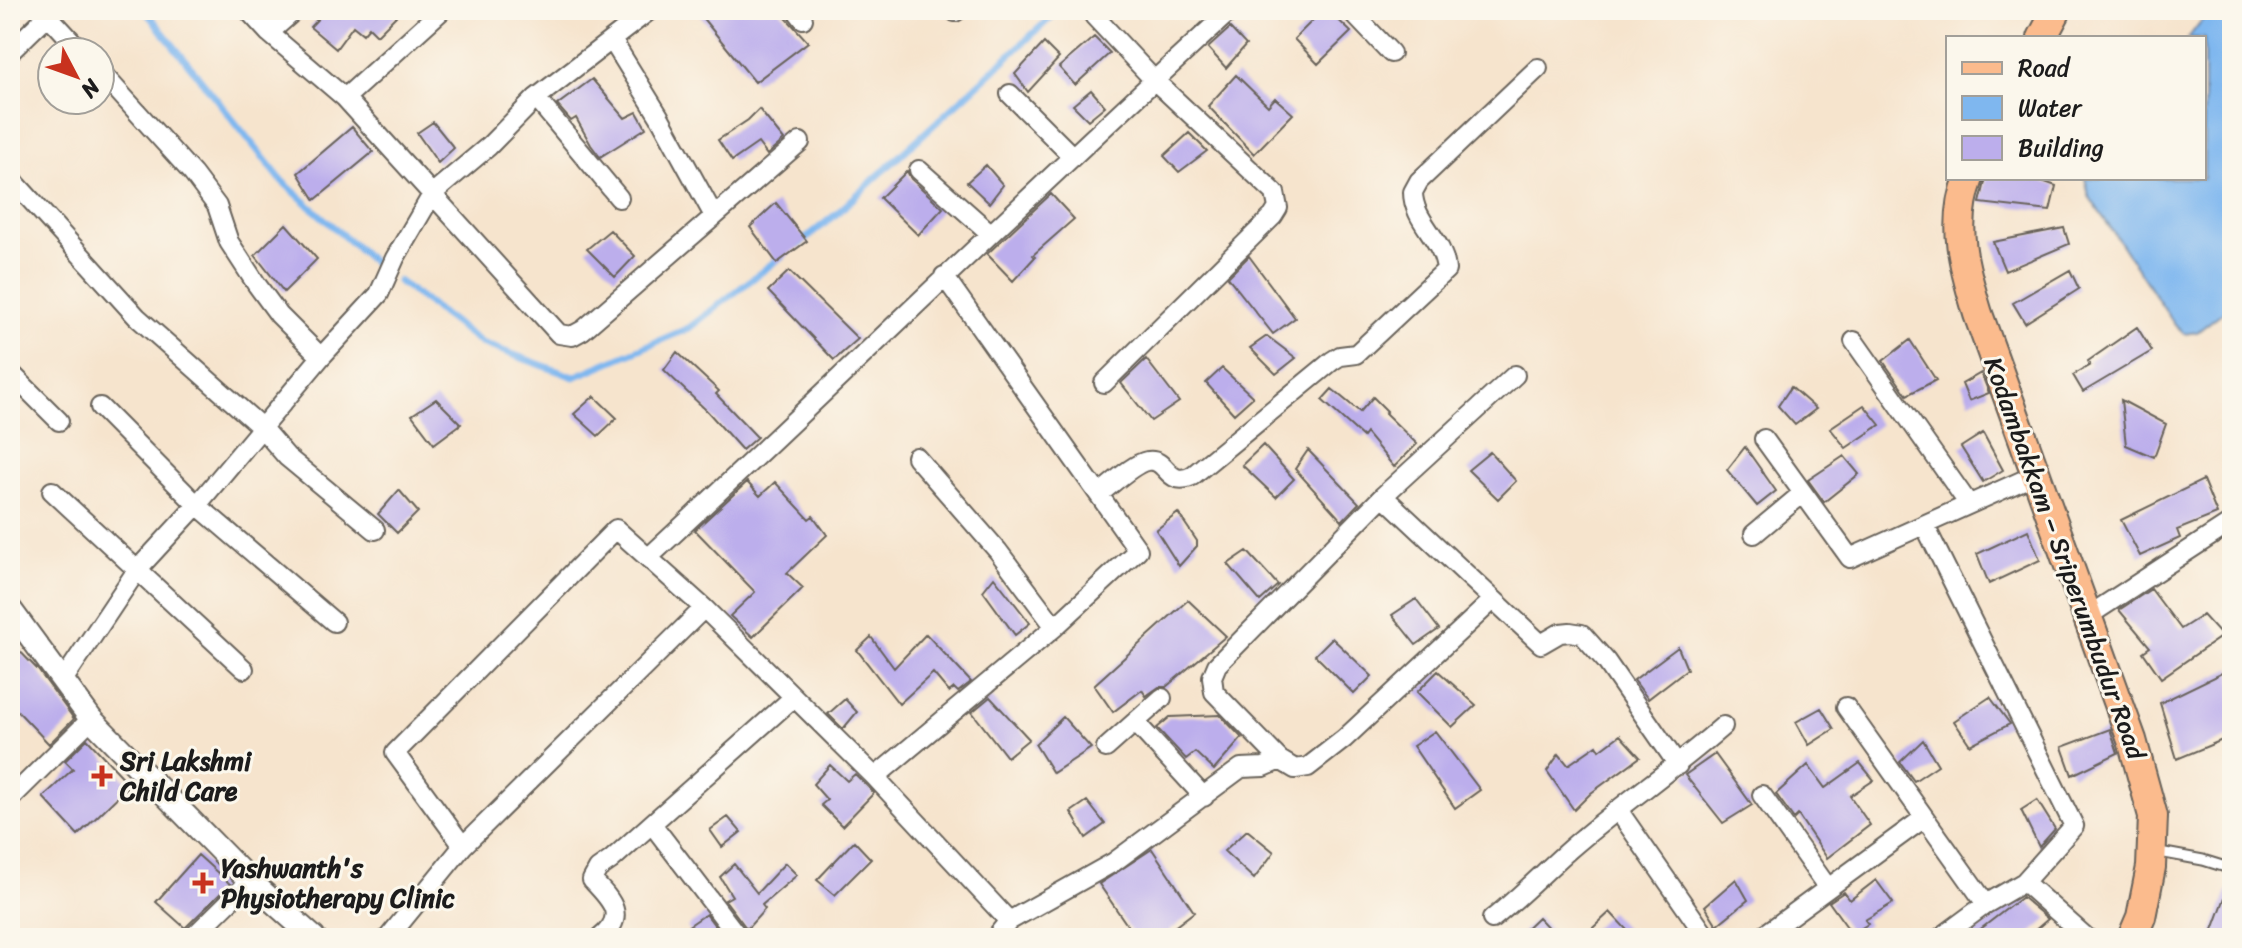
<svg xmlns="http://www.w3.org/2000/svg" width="2242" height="948" viewBox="0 0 2242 948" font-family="Sriracha,sans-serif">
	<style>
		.water { fill: #7fb7ef; stroke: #4e6a86; stroke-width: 2 }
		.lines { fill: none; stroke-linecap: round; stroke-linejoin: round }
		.stream { stroke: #7fb7ef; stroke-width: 7 }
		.building { fill: #bcaeec }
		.service-casing { stroke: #68625a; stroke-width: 13 }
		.minor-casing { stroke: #68625a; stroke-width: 22 }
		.tertiary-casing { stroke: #68625a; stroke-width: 26 }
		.primary-casing { stroke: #68625a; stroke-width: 32 }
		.service { stroke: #fff; stroke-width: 9 }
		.minor { stroke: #fff; stroke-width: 18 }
		.tertiary { stroke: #fff; stroke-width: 22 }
		.primary { stroke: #fbbb8d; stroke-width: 28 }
		.poi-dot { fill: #c8321e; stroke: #fbf7ec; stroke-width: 3 }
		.labels { text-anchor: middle; stroke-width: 6; stroke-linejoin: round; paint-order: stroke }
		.street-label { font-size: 26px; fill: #1c1c1c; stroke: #fbf7ec }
		.poi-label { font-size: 26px; font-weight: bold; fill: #1c1c1c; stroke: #fbf7ec; text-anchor: start }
	</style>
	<rect width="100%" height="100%" fill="#fbf7ec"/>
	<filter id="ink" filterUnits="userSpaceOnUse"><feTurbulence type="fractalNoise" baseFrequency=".0125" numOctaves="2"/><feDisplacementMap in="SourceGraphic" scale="16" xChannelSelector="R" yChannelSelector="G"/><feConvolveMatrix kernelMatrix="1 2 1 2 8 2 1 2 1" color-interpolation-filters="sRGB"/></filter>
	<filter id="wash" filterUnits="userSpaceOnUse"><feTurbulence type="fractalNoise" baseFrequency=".006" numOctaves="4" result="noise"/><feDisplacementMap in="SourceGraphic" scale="32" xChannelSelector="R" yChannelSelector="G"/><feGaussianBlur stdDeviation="1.8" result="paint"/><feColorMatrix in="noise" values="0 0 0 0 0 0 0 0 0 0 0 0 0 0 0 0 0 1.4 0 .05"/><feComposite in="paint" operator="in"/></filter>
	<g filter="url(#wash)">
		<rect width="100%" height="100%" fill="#f6e4cd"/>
		<!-- water -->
		<path class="water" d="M2210 10 2232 11V305L2197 332 2184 334 2175 325 2089 196 2085 178H2204V38H2188Z"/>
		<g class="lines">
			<!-- stream -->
			<path class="stream" d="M145 10 282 181 375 264
				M799 244 834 216 1059 10
				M398 281 481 343 574 377 689 328 782 256"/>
		</g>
		<g id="blocks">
			<!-- building -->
			<path class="building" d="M326 10H402L377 35 369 27 363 34 353 26 336 49 310 27Z
				M696 10H779L808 42 755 82Z
				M1323 10H1328L1351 32 1318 64 1294 39Z
				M1230 28 1246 45 1226 68 1208 48Z
				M1094 37 1110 53 1075 85 1059 67Z
				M1044 43 1059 58 1028 92 1015 74Z
				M1236 75 1268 106 1275 98 1293 114 1254 154 1208 106Z
				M592 79 625 118 637 112 646 128 600 157 591 145 576 118 571 121 557 105Z
				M1091 90 1105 106 1088 120 1073 105Z
				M759 109 784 140 767 155 758 143 732 161 718 140 748 120Z
				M433 122 454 148 438 163 417 133Z
				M352 127 373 152 315 200 298 173Z
				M1189 133 1207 151 1179 172 1164 156Z
				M986 165 1003 185 989 203 967 182Z
				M907 171 911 179 943 208 918 235 880 198Z
				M1986 178H2034L2056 186 2050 211 1980 203Z
				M1051 194 1074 219 1033 255 1035 257 1013 281 987 254Z
				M776 203 807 241 777 263 750 227Z
				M286 224 317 259 284 292 255 255Z
				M2064 228 2069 244 2005 271 1993 242Z
				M610 230 635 256 615 277 587 249Z
				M1249 256 1295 318 1273 334 1228 277Z
				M2070 270 2079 289 2025 323 2013 303Z
				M789 271 858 339 834 360 768 291Z
				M2137 327 2152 351 2083 392 2073 375 2090 365 2088 361Z
				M1267 336 1296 358 1276 374 1250 348Z
				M1910 340 1936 380 1907 395 1883 361Z
				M677 352 719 391 716 394 757 437 742 450 708 412 664 370Z
				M1146 359 1179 402 1151 421 1121 383Z
				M1222 368 1253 397 1234 414 1206 383Z
				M1981 373 1989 393 1969 401 1962 384Z
				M1791 387 1816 409 1795 425 1778 406Z
				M1332 389 1360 412 1373 397 1387 411 1385 413 1417 444 1394 467 1366 433 1363 437 1322 400Z
				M594 396 617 418 598 436 574 414Z
				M436 399 461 424 434 444 412 415Z
				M2121 400 2166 424 2154 457 2126 445Z
				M1864 405 1880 425 1846 448 1830 428Z
				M1983 433 2003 470 1983 482 1961 447Z
				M1263 445 1294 479 1276 497 1242 465Z
				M1745 447 1776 491 1757 506 1727 470Z
				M1308 450 1359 503 1342 521 1295 469Z
				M1490 452 1516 481 1498 499 1468 470Z
				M1844 456 1859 474 1824 502 1808 480Z
				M2203 480 2217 514 2177 530 2180 538 2140 556 2121 520Z
				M747 482 760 496 775 482 809 519 813 516 827 535 787 573 803 588 753 637 730 616 755 592 695 530Z
				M399 490 418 512 397 533 378 514Z
				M1178 513 1197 541V546L1179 566 1156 530Z
				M2028 530 2040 560 1989 584 1977 554Z
				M1247 551 1278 585 1260 601 1228 564Z
				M994 577 1030 623 1015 635 983 591Z
				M2151 589 2181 629 2203 615 2222 636 2161 678 2143 652 2150 647 2119 610Z
				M1416 599 1439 629 1416 645 1392 615Z
				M1188 600 1226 636 1166 687H1159L1146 696 1142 690 1113 712 1094 685Z
				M926 634 971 682 958 692 954 688 949 692 933 673 899 704 857 650 871 637 894 668Z
				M1332 638 1372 676 1354 694 1315 655Z
				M10 641 38 670 74 719 49 744 10 703Z
				M1678 647 1687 669 1648 699 1634 680Z
				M2232 668V736L2177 759 2160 703Z
				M1438 671 1476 705 1452 727 1417 692Z
				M990 697 1029 739 1007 757 972 712Z
				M1990 697 2010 724 1970 745 1954 721Z
				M845 699 857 712 843 729 828 714Z
				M1821 708 1834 729 1809 745 1796 722Z
				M1220 715 1242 738 1214 770 1195 752 1186 759 1157 728 1170 717Z
				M1063 717 1091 748 1053 773 1035 744Z
				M2110 729 2118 753 2072 775 2062 747Z
				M1435 731 1480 790 1455 808 1413 746Z
				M1620 735 1640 757 1591 793 1574 810 1547 771 1559 754 1568 765 1597 745 1600 750Z
				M87 739 130 785 78 835 43 797 73 769 65 761Z
				M1923 740 1938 765 1914 781 1900 762Z
				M1715 754 1752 805 1723 823 1685 775Z
				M1860 763 1874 780 1850 796 1870 825 1827 858 1798 815 1794 819 1776 794 1808 765 1825 788Z
				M830 765 847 781 855 774 874 793 842 826 821 805 827 800 813 784Z
				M2037 800 2055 829 2039 847 2021 810Z
				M1087 801 1105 824 1086 838 1071 812Z
				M728 817 741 832 722 847 710 830Z
				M1247 830 1274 852 1254 879 1224 851Z
				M854 841 871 859 835 895 817 880Z
				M1152 849 1194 912 1160 938H1136L1099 884Z
				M198 855 230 884 185 928 156 902Z
				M785 863 797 875 762 905 765 909 747 929 725 900 732 896 720 877 734 864 757 893Z
				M1736 879 1748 900 1717 925 1705 906Z
				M1876 880 1893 903 1865 920 1868 924 1852 934 1829 902 1844 892 1850 900Z
				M2230 884 2232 938H2210Z
				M2022 897 2048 919 2026 938H1969Z
				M1610 912 1627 930 1616 938H1582Z
				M706 914 724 938H694L687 927Z
				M1538 917 1558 938H1516Z"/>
		</g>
	</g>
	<g filter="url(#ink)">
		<use href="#blocks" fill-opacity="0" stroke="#68625a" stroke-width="2"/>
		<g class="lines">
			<!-- service casing -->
			<g class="service-casing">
				<path id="service" d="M2154 851 2203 860 2232 869"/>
			</g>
			<!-- minor casing -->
			<g class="minor-casing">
				<path id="minor" d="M43 10 82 52
					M248 10 269 33 345 98 559 334 572 336 583 330 800 142
					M796 10 803 19
					M953 10 955 12 958 10
					M1350 10 1391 53
					M1094 16 1154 80 1275 193 1278 208 1273 216 1104 383
					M269 33 295 10
					M612 40 659 116 714 216
					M10 52 48 15
					M100 71 193 174 217 206 229 242 257 285 279 315 321 357
					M1010 94 1072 156
					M345 98 442 10
					M536 98 619 198
					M919 170 990 233
					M10 177 137 317 261 427 287 457 375 530
					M1854 341 1968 503
					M10 372 59 421
					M100 407 197 505 334 622
					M1764 439 1850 558 2037 474
					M916 457 998 551 1055 627
					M52 491 244 669
					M1099 494C1110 486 1134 463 1147 461 1168 457 1166 488 1192 476L1332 361 1340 356 1356 354 1446 270C1444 239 1413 222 1413 192L1419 181 1538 68
					M1383 496 1541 644 1560 633 1570 632 1582 634 1606 661 1678 765
					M1925 526 2074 826 2024 882 1986 904 1940 938
					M1754 534 1803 493
					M649 557C844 376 1034 189 1231 10
					M2088 616 2232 522
					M64 679 137 570 197 505 321 357 379 294 395 258 433 193 489 146 536 98 650 10
					M1846 707 1986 904
					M1135 722 1204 797
					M1106 748 1162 698
					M1280 760 1214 692 1212 677 1217 665 1383 496 1515 375
					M875 777 1055 627 1138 550 944 276
					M1762 795 1828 888
					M10 799 91 719
					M1618 810 1707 938
					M652 824 739 938
					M463 846 395 753 616 529 704 608 875 777 1009 921
					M2024 882 2087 938
					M1492 919C1520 897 1544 872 1570 849 1619 806 1674 769 1723 726
					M192 938 250 881
					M388 938 463 846 704 608
					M600 938C628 916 611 900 592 880L598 869 611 860 794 697
					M995 938 1009 921 1114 862 1241 768 1264 767 1280 760 1295 769 1308 767 1344 739 1493 600
					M1760 938 1924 818"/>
			</g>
			<!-- tertiary casing -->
			<g class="tertiary-casing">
				<path id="tertiary" d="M10 609 91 719 250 881 314 938"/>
			</g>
			<!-- primary casing -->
			<g class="primary-casing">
				<path id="primary" d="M2042 38 2057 10
					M1969 178C1951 225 1964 268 1978 314L2132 740 2153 816 2151 867 2141 917 2132 938"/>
			</g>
			<!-- service -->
			<use href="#service" class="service"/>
			<!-- minor -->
			<use href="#minor" class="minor"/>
			<!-- tertiary -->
			<use href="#tertiary" class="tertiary"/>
			<!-- primary -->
			<use href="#primary" class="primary"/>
		</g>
	</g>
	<!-- markers -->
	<g class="poi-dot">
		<path d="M98 764h8v8h8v8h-8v8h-8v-8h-8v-8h8z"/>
		<path d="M199 871h8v8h8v8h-8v8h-8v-8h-8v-8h8z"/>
	</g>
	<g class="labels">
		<!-- street labels -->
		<g class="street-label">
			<text transform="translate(2065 558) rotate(70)" y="9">Kodambakkam – Sriperumbudur Road</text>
		</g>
		<!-- poi labels -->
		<g class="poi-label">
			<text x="120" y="770">Sri Lakshmi<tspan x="120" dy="30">Child Care</tspan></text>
			<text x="221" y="877">Yashwanth's<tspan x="221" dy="30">Physiotherapy Clinic</tspan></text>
		</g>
	</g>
	<!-- margin -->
	<rect width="2242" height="948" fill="none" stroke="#fbf7ec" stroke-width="40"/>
	<!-- legend -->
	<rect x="1946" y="36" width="260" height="144" fill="#fbf7ec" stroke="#a29f99" stroke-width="2"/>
	<rect x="1962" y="62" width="40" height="12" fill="#fbbb8d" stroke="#a29f99" stroke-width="2"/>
	<text x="2018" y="76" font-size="24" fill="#1c1c1c">Road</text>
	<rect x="1962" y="96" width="40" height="24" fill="#7fb7ef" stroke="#a29f99" stroke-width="2"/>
	<text x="2018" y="116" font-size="24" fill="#1c1c1c">Water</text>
	<rect x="1962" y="136" width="40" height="24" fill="#bcaeec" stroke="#a29f99" stroke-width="2"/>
	<text x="2018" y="156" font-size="24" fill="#1c1c1c">Building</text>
	<!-- north arrow -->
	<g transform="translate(76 76) rotate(131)"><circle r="38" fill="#fbf7ec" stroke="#a29f99" stroke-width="2"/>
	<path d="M0-6L14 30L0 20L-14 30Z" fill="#c8321e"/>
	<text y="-12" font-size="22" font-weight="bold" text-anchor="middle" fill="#1c1c1c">N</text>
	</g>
</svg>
